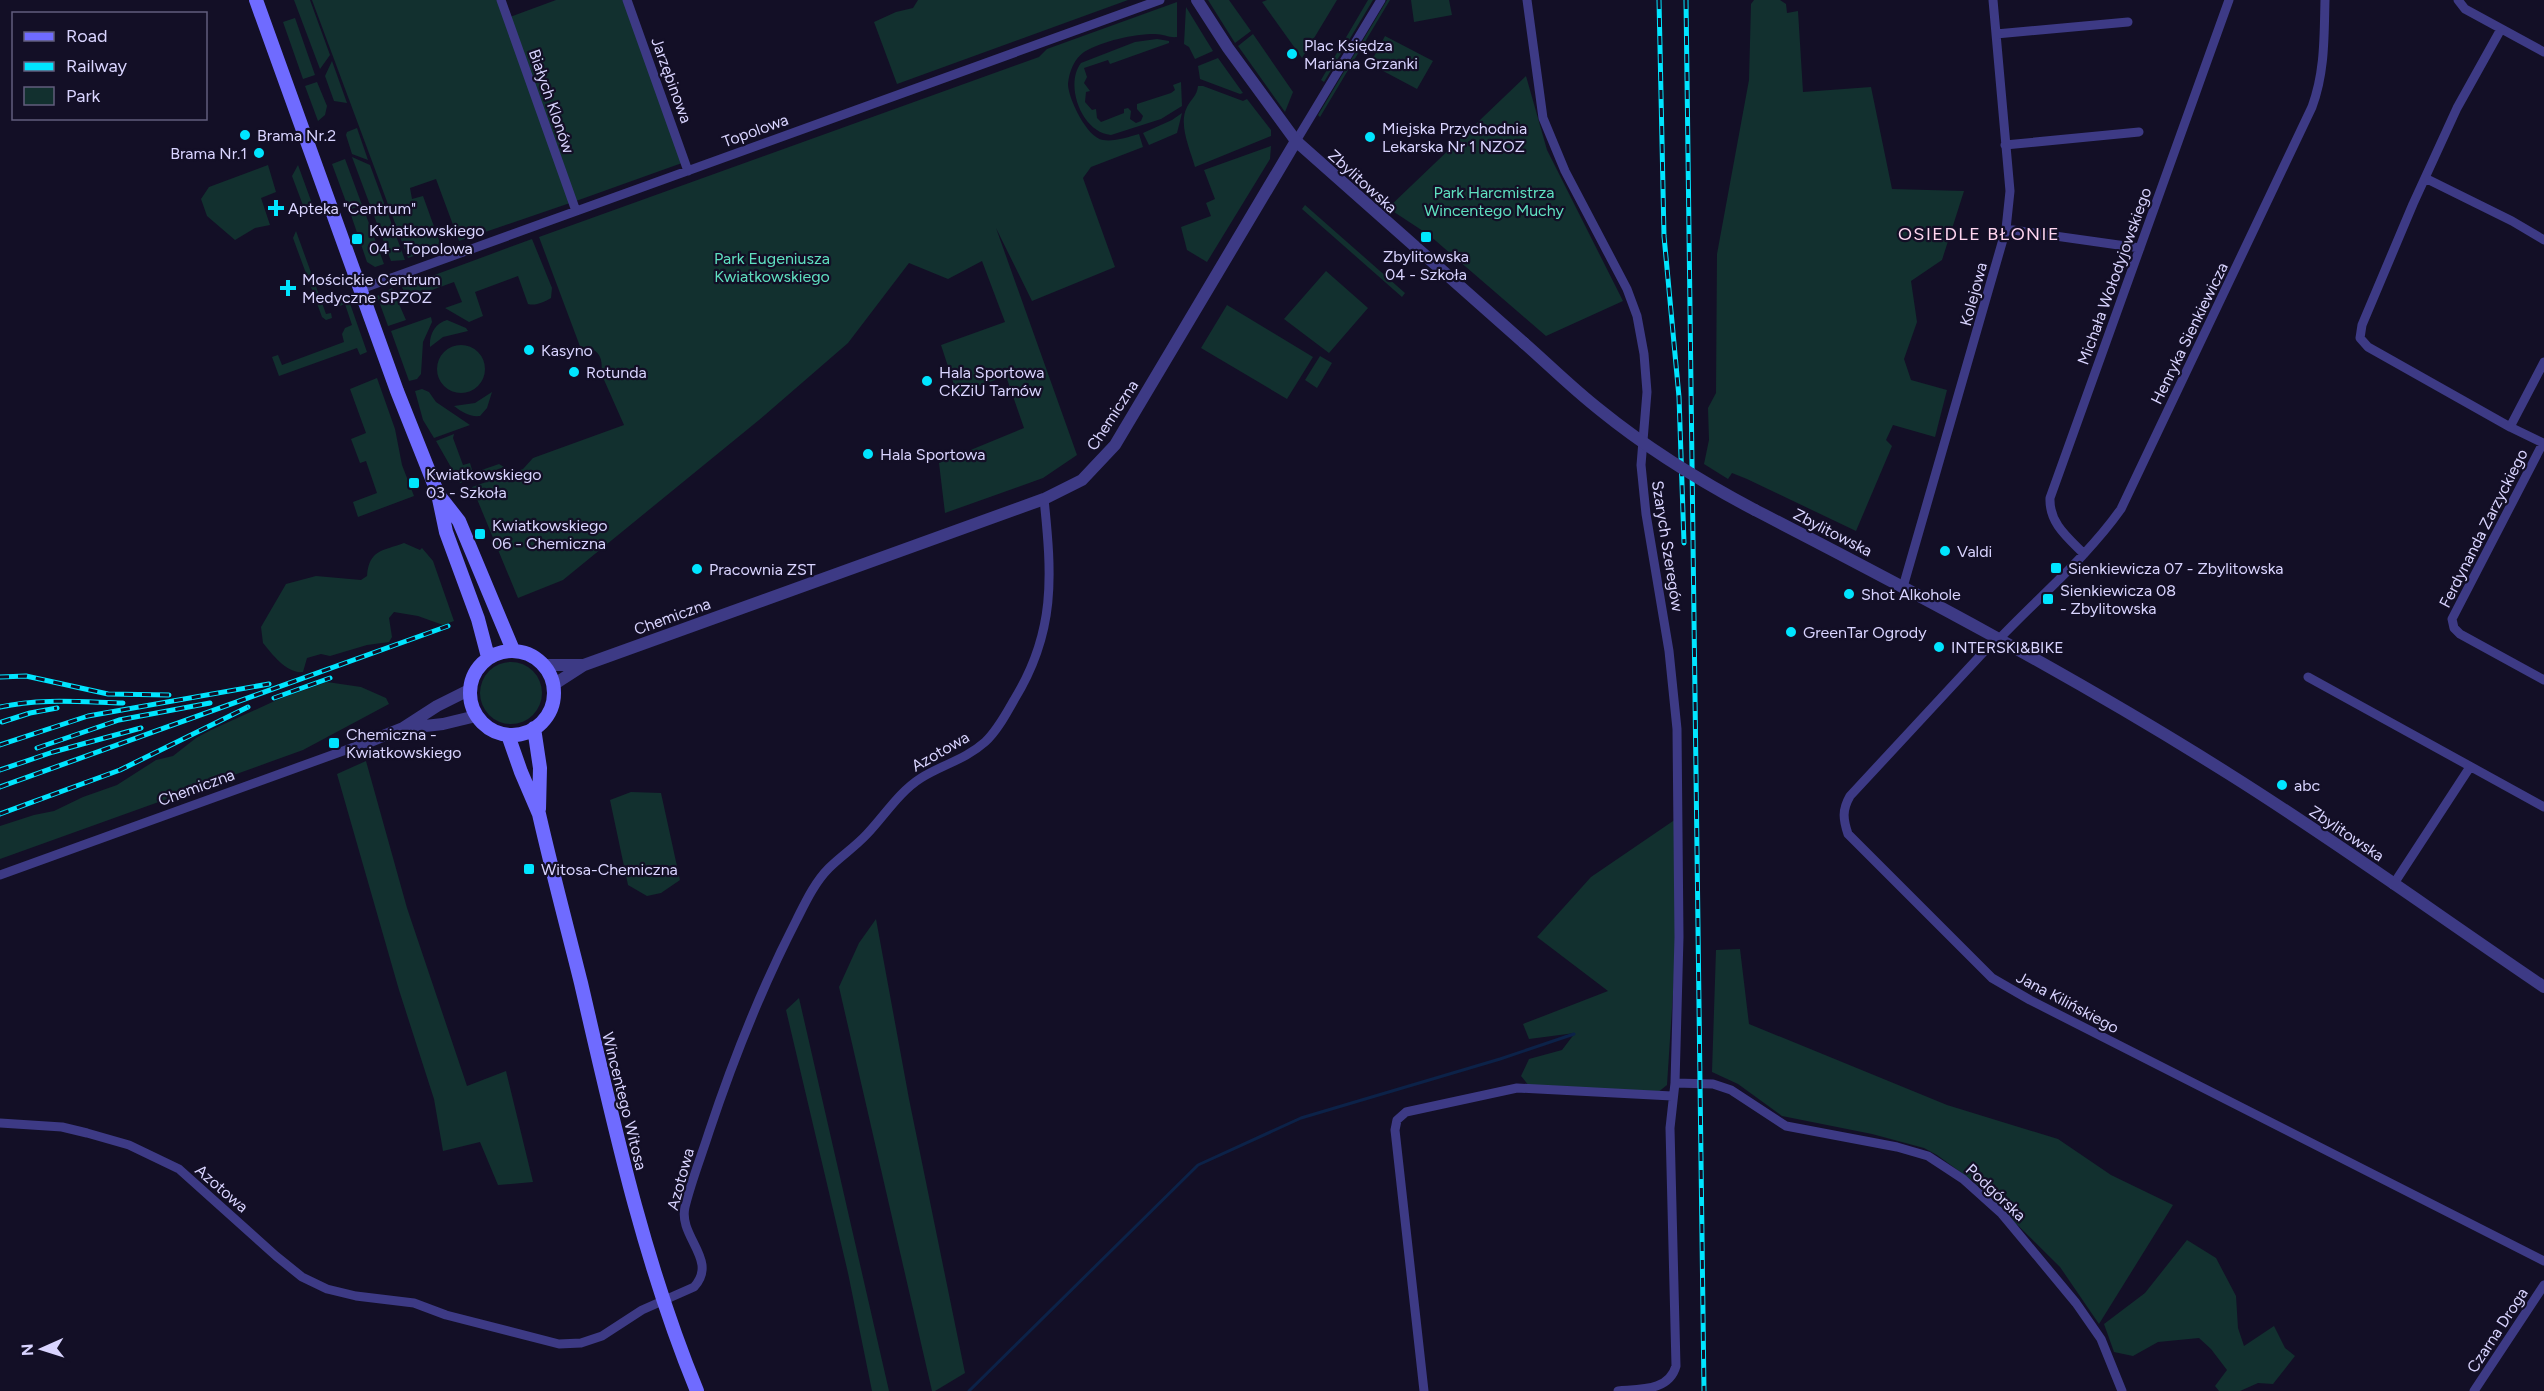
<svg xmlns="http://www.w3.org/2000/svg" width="2544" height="1391" viewBox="0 0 2544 1391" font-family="Figtree,sans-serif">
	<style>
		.green { fill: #12302f }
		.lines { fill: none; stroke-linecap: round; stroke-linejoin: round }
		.stream { stroke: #0c2248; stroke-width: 3 }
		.minor { stroke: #3d3a85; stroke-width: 9 }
		.tertiary { stroke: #3d3a85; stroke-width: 12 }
		.secondary { stroke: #6f6bff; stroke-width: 14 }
		.rail-casing { stroke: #00e5ff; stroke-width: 5 }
		.rail { stroke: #130f26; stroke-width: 3; stroke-dasharray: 9; stroke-linecap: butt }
		.tertiary-bridge { stroke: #3d3a85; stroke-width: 12 }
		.poi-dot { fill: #00e5ff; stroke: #130f26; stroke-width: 2 }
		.labels { text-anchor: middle; stroke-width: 4.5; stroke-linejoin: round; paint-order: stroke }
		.poi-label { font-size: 16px; fill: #d9d4ff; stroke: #130f26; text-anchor: start }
		.street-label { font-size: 16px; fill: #d9d4ff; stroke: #130f26 }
		.park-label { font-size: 16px; fill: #5fe0c0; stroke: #130f26 }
		.neighbourhood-label { font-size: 18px; letter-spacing: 1.5px; fill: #ffd6f0; stroke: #130f26 }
	</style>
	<rect width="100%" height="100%" fill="#130f26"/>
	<!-- green -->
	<path class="green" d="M294 0H310L330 55 320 69Z
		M312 0H498L570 203 459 241 436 179 410 188 412 199 423 196 441 246 408 258Z
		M556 0H623L682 163 576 201 510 17Z
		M918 0H1128L897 84 874 22 896 12 913 8Z
		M1208 0H1229L1251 31 1235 43Z
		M1267 0H1337L1302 58 1262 2Z
		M1368 0H1373L1324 82 1321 80Z
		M1387 0H1390L1320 117 1318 115Z
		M1411 0H1449L1452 15 1414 22Z
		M1754 0H1780L1786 4 1787 13 1798 11 1803 92 1871 87 1892 189 1964 191 1942 260 1911 281 1917 322 1904 359 1911 380 1947 390 1935 437 1893 425 1886 440 1892 446 1856 531 1747 479 1732 473 1728 479 1704 464 1709 440 1708 408 1716 393 1717 254 1749 80 1751 4Z
		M1177 2V37C1170 38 1163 34 1155 34 1133 34 1103 41 1084 52 1074 59 1069 72 1068 84 1068 98 1087 138 1103 140 1114 142 1128 137 1139 134L1143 147 1091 167 1083 178 1115 267 1032 301 996 228 1077 455 1043 478 945 513 939 463 1024 428 1006 376 957 394 941 345 1005 322 982 261 948 279 909 263 848 343 759 420 563 580 518 598 472 487 523 469 533 458 624 425 601 373C604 358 598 346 581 349L539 237 1039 57 1047 49Z
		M1186 7 1213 51 1195 59 1189 47 1184 44Z
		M295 18 315 75 303 79 283 22Z
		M1253 34 1293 92 1285 112 1238 46Z
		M1385 36 1433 61 1417 89 1370 64Z
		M1157 39 1169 41V43L1110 64 1108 60 1084 68 1087 77 1084 83 1090 91 1086 92 1085 102 1092 110 1096 109 1097 118 1101 122 1124 113V109L1128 108 1131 111 1130 119 1136 123 1141 121 1143 116 1137 109V104L1171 93 1175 90 1173 85 1181 82 1182 106 1161 119 1111 135C1082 133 1064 85 1081 63L1135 42Z
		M1218 58 1243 93 1240 94 1200 79 1198 66Z
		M332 61 347 103 334 101 325 76Z
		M1526 76 1547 150 1623 301 1546 336 1429 235 1388 208Z
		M317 82 327 106 325 115 318 121 305 86Z
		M1198 86H1203L1243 101 1247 99 1271 130V136L1195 167C1190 149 1178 124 1187 107 1191 99 1197 96 1198 86Z
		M1182 113 1177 133 1149 145 1143 133 1172 120Z
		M357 128 368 160 352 154 346 135 347 132Z
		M1271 146 1270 159 1207 262 1187 250 1181 227 1211 216 1206 203 1215 199 1204 170Z
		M352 157 370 165 405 260 391 261Z
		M345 159 362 205 349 210 332 164Z
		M268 165 276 192 261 198 270 225 255 228 235 240 207 216 201 199 209 187Z
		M298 165 314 209 310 211 304 208 292 176Z
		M1305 205 1405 293 1402 297 1302 209Z
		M364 210 384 264 375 267 367 262 351 215Z
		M296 231 326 314 331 313 332 318 326 320 322 317 293 238Z
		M532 239 552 288 551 298C544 302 536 306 528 304L518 276 475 292 483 316 469 322 445 308 462 302 454 282 407 299 402 287Z
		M1326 271 1368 308 1329 353 1284 319Z
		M392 288 406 320 388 326 377 296Z
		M347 295 367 352 360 355 357 348 279 376 272 357 278 355 282 365 344 342 342 334 345 328 352 325 345 304 337 307 338 299Z
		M1227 305 1313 357 1287 399 1201 348Z
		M431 317 432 322 423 342 421 374 417 379 409 381 391 331Z
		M447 320 466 328 468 331 443 337 430 347C429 335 435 323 447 320Z
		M437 369a24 24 0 1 1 48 0a24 24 0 1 1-48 0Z
		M1320 356 1332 363 1317 388 1305 380Z
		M377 378 395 429 402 465 414 496 358 517 353 502 377 493 366 461 360 463 351 439 366 433 350 389Z
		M422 389 429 392 436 402 470 425 434 438 423 420 415 391Z
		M492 392 487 408 480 416C469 417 462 412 454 406L475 403Z
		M454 434 453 438 463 465 470 463 473 473 499 464 504 467 460 483 436 441Z
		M404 543 420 550 422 548 433 561 454 621 443 625 418 616 394 612 389 618 392 637 389 642 367 645 330 656 321 654 307 658 303 672C287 674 272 654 263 643L261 627 286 584 316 576 361 580 367 576C369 550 382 551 404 543Z
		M480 693a31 31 0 1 1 62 0a31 31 0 1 1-62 0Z
		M327 682 361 687 386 698 389 704 303 750 0 859V826L34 815 54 811 83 797 117 785 156 760 173 756 196 738 211 730 279 699Z
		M366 761 407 908 467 1086 506 1071 533 1182 498 1185 480 1142 443 1151 434 1099 399 990 337 774Z
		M631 792 661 793 680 880 661 893 647 896 628 885 610 800Z
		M1676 819V947L1667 1085 1657 1093 1530 1087 1521 1076 1529 1059 1562 1050 1575 1033 1529 1039 1523 1024 1608 991 1537 937 1591 877Z
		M876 919 909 1099 965 1373 935 1391H932L839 987 859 943Z
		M1740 949 1749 1024 1947 1105 2058 1139 2111 1175 2173 1205 2099 1324 2060 1267 1974 1182 1937 1155 1924 1148 1872 1134 1782 1116 1738 1084 1712 1072 1716 950Z
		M799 998 889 1391H872L848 1273 786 1010Z
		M2187 1240 2216 1258 2236 1296 2238 1328 2244 1346 2274 1326 2285 1348 2295 1356 2273 1384 2258 1383 2240 1391H2219L2215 1386 2227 1370 2211 1349 2199 1338 2158 1342 2133 1356 2114 1352 2104 1324 2145 1293Z"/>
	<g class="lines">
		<!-- stream -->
		<path class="stream" d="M969 1391 1198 1165 1301 1118 1500 1059 1574 1034"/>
		<!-- minor -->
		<path class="minor" d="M501 0 576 211
			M627 0 688 171
			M1527 0 1543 118 1565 171 1627 289 1637 316 1644 354 1647 392 1641 465 1646 514 1669 651 1677 729 1679 937 1675 1083 1670 1128 1676 1366C1669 1391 1641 1389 1618 1391
			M2325 0C2324 37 2325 72 2312 107L2121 509C2087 557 2041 595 2000 638L1992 643 1850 796C1842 810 1843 819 1848 834L1992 978 2030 1000 2544 1261
			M2458 0 2465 9 2544 52
			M2501 29 2457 108 2413 204 2362 325 2360 338 2368 347 2510 427
			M1996 34 2128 22
			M1296 141 1381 0
			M2005 145 2139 132
			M2425 178 2512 221 2544 240
			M2006 229 2140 248
			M361 289 1160 0
			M2544 362 2510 427 2543 443 2452 619 2454 628 2460 634 2544 680
			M2084 554C2067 537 2049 523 2050 498L2229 0
			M1903 587 2006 229 2010 191 1993 0
			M2308 677 2544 807
			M0 875 368 742
			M2393 885 2470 767
			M1675 1083 1713 1084 1731 1090 1786 1126 1897 1147 1928 1156 1963 1179 2002 1214 2076 1303 2101 1339 2122 1391
			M0 1123 62 1127 87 1133 129 1145 179 1169 276 1256 302 1277 327 1289 356 1296 414 1303 446 1315 559 1344 581 1343 602 1336 642 1310 694 1287C719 1260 678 1237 685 1207 691 1182 701 1157 709 1132 733 1060 762 987 797 919 806 901 815 882 829 868 841 856 855 847 867 834 885 815 899 792 921 778 942 765 966 759 985 742 997 731 1006 714 1014 700 1056 632 1052 576 1044 499
			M1424 1391 1395 1130 1397 1120 1406 1112 1517 1088 1672 1096
			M2474 1391 2544 1285"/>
		<!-- tertiary -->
		<path class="tertiary" d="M1197 0 1228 48 1296 141 1524 343
			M1755 510C1916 593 2075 677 2229 774 2336 841 2439 916 2544 987
			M544 665H582
			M553 685 584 665 1044 499 1082 480 1115 445 1296 141
			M407 728 443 724 476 716
			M368 742 403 728 437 706 469 690"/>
		<!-- secondary -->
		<path class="secondary" d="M256 0 397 391 438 494 446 532 478 619 488 657
			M441 498 459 521 513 650
			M470 693a42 42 0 1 1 84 0a42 42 0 1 1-84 0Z
			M534 728 540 768 539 809
			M508 735 521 772 539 814C552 871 567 927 581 983 613 1121 643 1260 697 1391"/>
		<!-- rail casing -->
		<g class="rail-casing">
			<path id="rail" d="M1659 0 1664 236 1679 397 1684 543
				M1686 0 1704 1391
				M0 677 26 676 108 694 169 695
				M274 698 330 678
				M0 707C40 698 82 702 123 703
				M2 722 30 713 57 708
				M0 745 88 716 269 684
				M37 748 119 720 210 703
				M0 770 53 752 141 728
				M0 787 448 626
				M0 814 120 770 248 707"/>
		</g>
		<!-- rail -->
		<use href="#rail" class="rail"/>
		<!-- tertiary-bridge -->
		<path class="tertiary-bridge" d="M1524 343C1549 365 1573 389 1600 410 1648 449 1700 481 1755 510"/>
	</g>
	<!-- markers -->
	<g class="poi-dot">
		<circle cx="1292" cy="54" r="6"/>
		<circle cx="245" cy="135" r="6"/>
		<circle cx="1370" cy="137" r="6"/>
		<circle cx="259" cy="153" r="6"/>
		<path d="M273 199h6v6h6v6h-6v6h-6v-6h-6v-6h6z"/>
		<rect x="1420" y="231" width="12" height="12" rx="3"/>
		<rect x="351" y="233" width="12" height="12" rx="3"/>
		<path d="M285 279h6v6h6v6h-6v6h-6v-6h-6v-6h6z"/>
		<circle cx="529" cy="350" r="6"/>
		<circle cx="574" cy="372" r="6"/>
		<circle cx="927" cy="381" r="6"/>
		<circle cx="868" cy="454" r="6"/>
		<rect x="408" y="477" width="12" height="12" rx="3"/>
		<rect x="474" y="528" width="12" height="12" rx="3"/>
		<circle cx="1945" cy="551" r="6"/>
		<rect x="2050" y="562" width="12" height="12" rx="3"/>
		<circle cx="697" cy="569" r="6"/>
		<circle cx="1849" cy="594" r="6"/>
		<rect x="2042" y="593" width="12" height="12" rx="3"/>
		<circle cx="1791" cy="632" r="6"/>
		<circle cx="1939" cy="647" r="6"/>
		<rect x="328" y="737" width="12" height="12" rx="3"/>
		<circle cx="2282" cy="785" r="6"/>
		<rect x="523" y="863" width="12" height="12" rx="3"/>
	</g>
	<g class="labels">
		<!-- poi labels -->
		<g class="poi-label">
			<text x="1304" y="51">Plac Księdza<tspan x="1304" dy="18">Mariana Grzanki</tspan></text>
			<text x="1382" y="134">Miejska Przychodnia<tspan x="1382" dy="18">Lekarska Nr 1 NZOZ</tspan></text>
			<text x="257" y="141">Brama Nr.2</text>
			<text x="247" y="159" text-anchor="end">Brama Nr.1</text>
			<text x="288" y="214">Apteka "Centrum"</text>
			<text x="369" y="236">Kwiatkowskiego<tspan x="369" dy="18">04 - Topolowa</tspan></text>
			<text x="1426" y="262" text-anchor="middle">Zbylitowska<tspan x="1426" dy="18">04 - Szkoła</tspan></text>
			<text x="302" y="285">Mościckie Centrum<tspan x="302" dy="18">Medyczne SPZOZ</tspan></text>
			<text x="541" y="356">Kasyno</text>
			<text x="586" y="378">Rotunda</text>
			<text x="939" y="378">Hala Sportowa<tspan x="939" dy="18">CKZiU Tarnów</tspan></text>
			<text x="880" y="460">Hala Sportowa</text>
			<text x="426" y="480">Kwiatkowskiego<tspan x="426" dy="18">03 - Szkoła</tspan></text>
			<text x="492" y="531">Kwiatkowskiego<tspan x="492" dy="18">06 - Chemiczna</tspan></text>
			<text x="1957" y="557">Valdi</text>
			<text x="2068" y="574">Sienkiewicza 07 - Zbylitowska</text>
			<text x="709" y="575">Pracownia ZST</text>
			<text x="2060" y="596">Sienkiewicza 08<tspan x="2060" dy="18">- Zbylitowska</tspan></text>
			<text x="1861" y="600">Shot Alkohole</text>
			<text x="1803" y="638">GreenTar Ogrody</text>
			<text x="1951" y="653">INTERSKI&amp;BIKE</text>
			<text x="346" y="740">Chemiczna -<tspan x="346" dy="18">Kwiatkowskiego</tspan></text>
			<text x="2294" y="791">abc</text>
			<text x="541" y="875">Witosa-Chemiczna</text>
		</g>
		<!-- street labels -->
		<g class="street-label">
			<text transform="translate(672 80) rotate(70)" y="6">Jarzębinowa</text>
			<text transform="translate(552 101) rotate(71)" y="6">Białych Klonów</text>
			<text transform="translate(755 130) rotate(-20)" y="6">Topolowa</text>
			<text transform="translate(1363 181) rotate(42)" y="6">Zbylitowska</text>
			<text transform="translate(2114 276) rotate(-70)" y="6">Michała Wołodyjowskiego</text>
			<text transform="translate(1973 294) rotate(-75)" y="6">Kolejowa</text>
			<text transform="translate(2189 333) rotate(-64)" y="6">Henryka Sienkiewicza</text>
			<text transform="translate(1112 415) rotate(-57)" y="6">Chemiczna</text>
			<text transform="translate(2483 528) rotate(-63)" y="6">Ferdynanda Zarzyckiego</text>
			<text transform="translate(1833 532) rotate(27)" y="6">Zbylitowska</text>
			<text transform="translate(1668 546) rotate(81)" y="6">Szarych Szeregów</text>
			<text transform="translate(672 616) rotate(-20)" y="6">Chemiczna</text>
			<text transform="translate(940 751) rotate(-30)" y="6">Azotowa</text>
			<text transform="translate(196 787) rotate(-20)" y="6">Chemiczna</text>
			<text transform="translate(2347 833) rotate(34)" y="6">Zbylitowska</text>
			<text transform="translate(2068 1002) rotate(28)" y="6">Jana Kilińskiego</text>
			<text transform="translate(625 1101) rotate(76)" y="6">Wincentego Witosa</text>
			<text transform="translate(680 1179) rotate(-75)" y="6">Azotowa</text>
			<text transform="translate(222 1188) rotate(41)" y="6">Azotowa</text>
			<text transform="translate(1996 1192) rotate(43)" y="6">Podgórska</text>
			<text transform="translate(2497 1330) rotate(-57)" y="6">Czarna Droga</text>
		</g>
		<!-- park labels -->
		<g class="park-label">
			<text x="1494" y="198">Park Harcmistrza<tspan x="1494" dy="18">Wincentego Muchy</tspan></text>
			<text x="772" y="264">Park Eugeniusza<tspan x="772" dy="18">Kwiatkowskiego</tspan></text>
		</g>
		<!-- neighbourhood labels -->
		<g class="neighbourhood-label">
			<text x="1979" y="240">OSIEDLE BŁONIE</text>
		</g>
	</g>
	<!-- legend -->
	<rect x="12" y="12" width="195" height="108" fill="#130f26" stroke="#625e7d" stroke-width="1.5"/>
	<rect x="24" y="32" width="30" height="9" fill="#6f6bff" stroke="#625e7d" stroke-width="1.5"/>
	<text x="66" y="42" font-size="18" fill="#d9d4ff">Road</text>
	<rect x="24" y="62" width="30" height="9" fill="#00e5ff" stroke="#625e7d" stroke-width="1.5"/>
	<text x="66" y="72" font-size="18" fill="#d9d4ff">Railway</text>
	<rect x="24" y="87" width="30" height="18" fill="#12302f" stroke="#625e7d" stroke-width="1.5"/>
	<text x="66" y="102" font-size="18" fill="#d9d4ff">Park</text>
	<!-- north arrow -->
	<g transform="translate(42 1349) rotate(267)" stroke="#130f26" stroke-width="4.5" paint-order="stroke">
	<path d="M0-4.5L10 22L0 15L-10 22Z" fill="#d9d4ff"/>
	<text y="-9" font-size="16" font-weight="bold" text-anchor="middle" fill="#d9d4ff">N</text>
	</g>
</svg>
